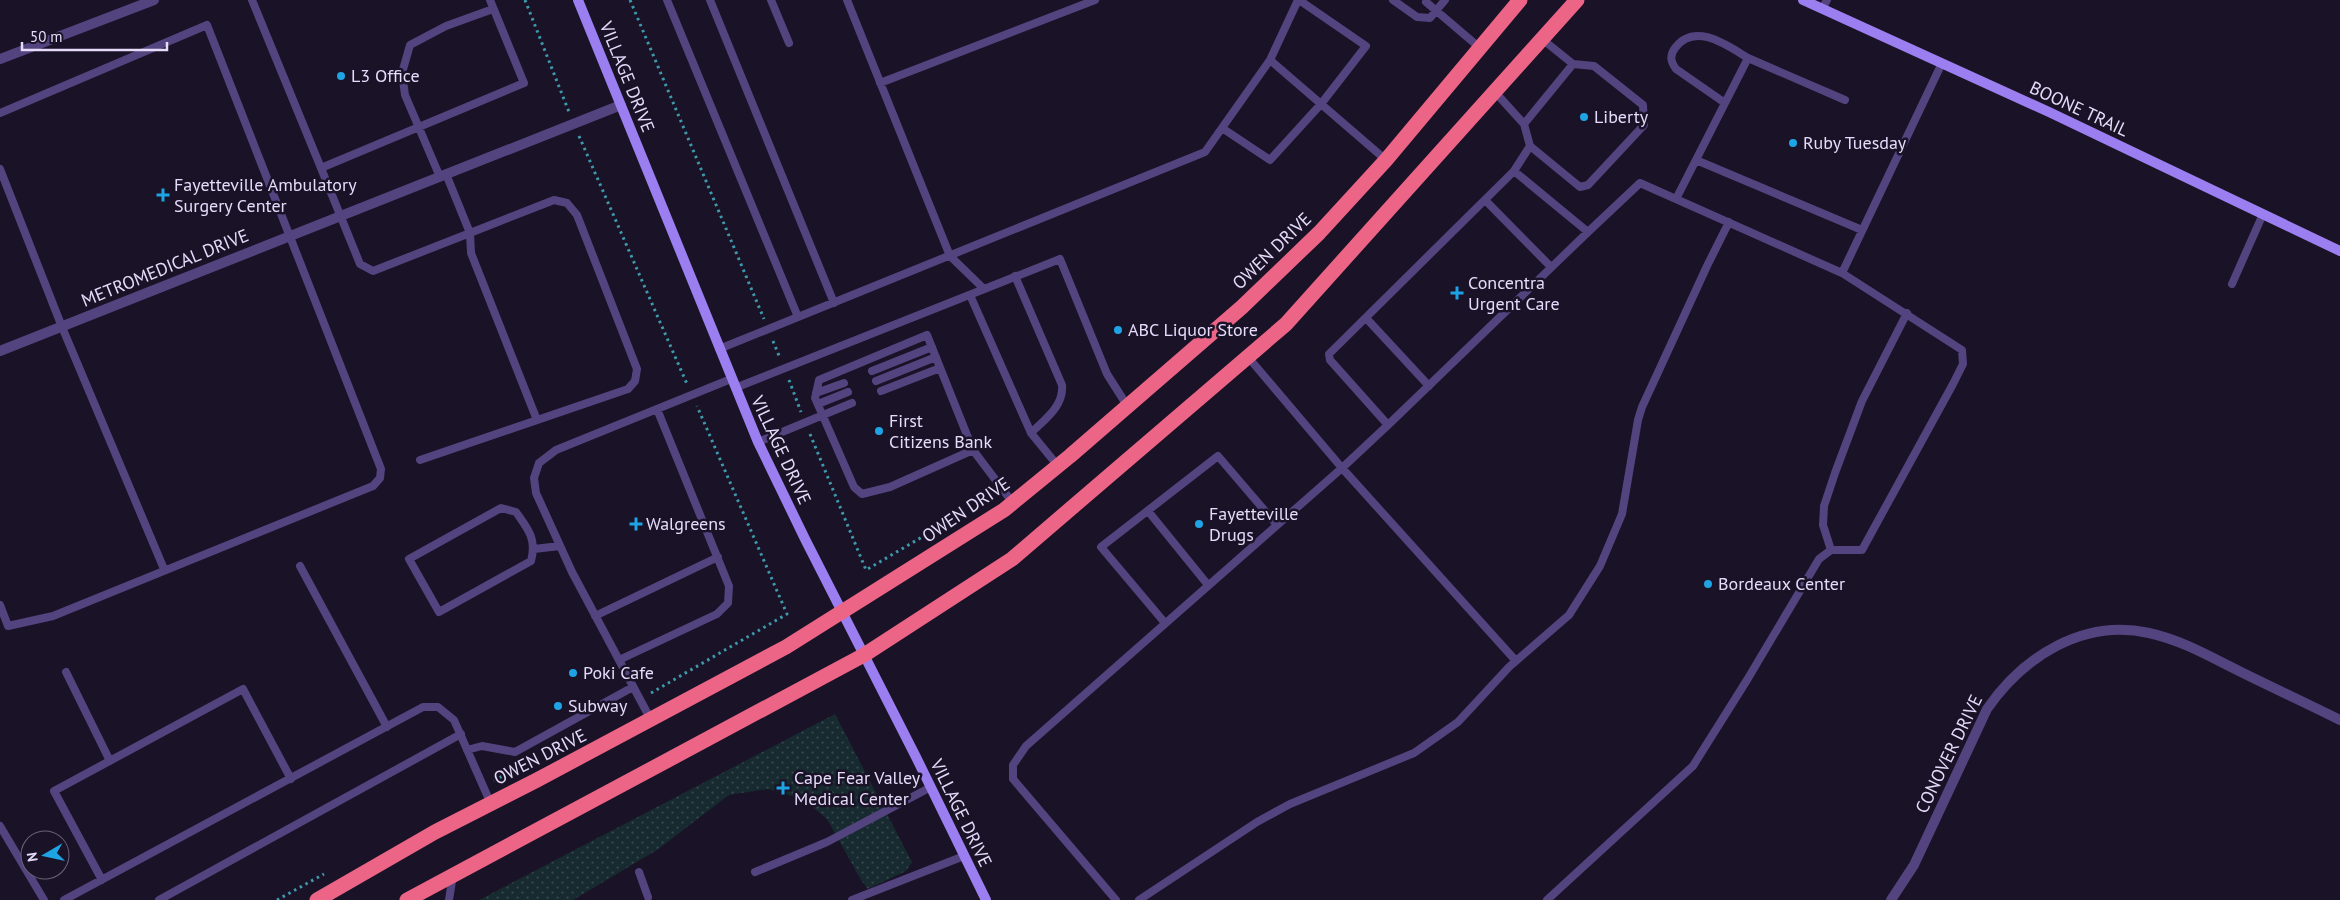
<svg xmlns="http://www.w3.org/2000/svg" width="2340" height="900" viewBox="0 0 2340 900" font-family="'PT Sans',sans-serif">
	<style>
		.grass { fill: url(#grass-dots) }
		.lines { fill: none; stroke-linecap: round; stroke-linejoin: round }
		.path { stroke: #3f99ac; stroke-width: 3; stroke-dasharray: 2.5 4; stroke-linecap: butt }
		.lane { stroke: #53437f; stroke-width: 8 }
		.street { stroke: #53437f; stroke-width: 10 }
		.secondary { stroke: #9b7eef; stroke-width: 10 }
		.highway { stroke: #ec6587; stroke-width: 15 }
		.poi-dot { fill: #1ea3e4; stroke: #1a1226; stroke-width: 2 }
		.labels { text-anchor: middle; stroke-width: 5; stroke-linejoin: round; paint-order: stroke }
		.poi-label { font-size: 18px; fill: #e6dbfb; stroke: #1a1226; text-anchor: start }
		.street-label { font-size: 18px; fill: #e6dbfb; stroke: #1a1226 }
	</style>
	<defs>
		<pattern id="grass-dots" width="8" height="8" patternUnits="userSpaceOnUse" patternTransform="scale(1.25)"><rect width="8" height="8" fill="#162a2f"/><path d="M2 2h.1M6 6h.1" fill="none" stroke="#38484e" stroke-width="1.8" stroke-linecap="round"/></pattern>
	</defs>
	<rect width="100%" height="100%" fill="#1a1226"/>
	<!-- grass -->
	<path class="grass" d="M835 714 912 862 906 871 868 889 861 880 827 819 803 799 768 789 729 795 657 850 573 900H479Z"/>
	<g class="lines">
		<!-- path -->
		<path class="path" d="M525 0 569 112
			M630 0 764 319
			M579 136 687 384
			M773 341 780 358
			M789 380 801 412
			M810 434 866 570 973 507
			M651 693 787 614 697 406
			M494 781 521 765
			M277 900 324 874"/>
		<!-- lane -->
		<path class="lane" d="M252 0 321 168 524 83 490 0
			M667 0 798 317
			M710 0 834 303
			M771 0 789 43
			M847 0 950 256 984 289
			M1393 0 1417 17 1430 18 1445 0
			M1426 2 1480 48
			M1822 9 1827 0
			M1270 60 1386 160
			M880 83 1095 0
			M1495 92 1524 124 1530 146 1514 171 1588 232 1640 183 1842 273 1962 350 1963 364 1953 384 1862 550H1831L1819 559 1747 680 1693 766 1547 900
			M1725 103 1676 69C1671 62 1669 56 1675 48 1695 21 1728 46 1748 58
			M0 113 207 25 381 469 380 478 373 486 53 616 8 626 0 605
			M1524 124 1573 64
			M1222 128 1270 160 1321 104 1366 46 1299 0
			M1530 146 1580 187 1588 185 1644 125 1643 105 1594 66 1573 64 1542 39
			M1696 160 1862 230
			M321 168 360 264 373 271 470 233 471 253 537 420
			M0 169 62 327 164 569
			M440 177 405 95 402 73 410 45 446 26 493 9
			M1676 199 1748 58 1845 100
			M1485 200 1551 267
			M1842 273 1942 63
			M1015 276 1062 385C1064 406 1045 419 1031 433
			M2232 284 2263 214
			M970 295 1031 433 1058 466
			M1366 318 1429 386
			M719 349 1205 152 1270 60 1298 0
			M1248 357 1342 468 1388 425 1330 360 1329 354 1514 171
			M872 371 932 347
			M876 381 936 357
			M735 388 1060 259 1107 374 1128 407
			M881 391 940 368
			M816 393 844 383
			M818 404 848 392
			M1388 425 1588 232
			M758 442 852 403
			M973 450 890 487 862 494 854 487 815 398 819 380 927 335 973 450 1013 503
			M420 460 628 389 635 381 637 369 577 215 567 203 554 200 470 233 446 174
			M501 508 516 512C528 529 537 539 531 561L439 612 409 559Z
			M1148 511 1208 585
			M534 549 560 546
			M1831 550 1823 525 1824 506 1835 473 1862 401 1907 313
			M300 566 387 727
			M595 616 718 557
			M1165 623 1101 547 1218 456 1277 525
			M619 660 717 614 728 603 729 586 657 409
			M66 672 110 761
			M651 720 572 572 536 493 534 478 539 463 556 450 731 379
			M467 750 482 746 515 752 633 687
			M0 826 44 900
			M639 872 648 897
			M755 872 827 842 931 787
			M102 880 54 791 243 689 291 779
			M64 900 423 707H438L454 720 491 804
			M159 900 461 734
			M449 900 453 875
			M852 900 964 856
			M1116 900 1013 779V765L1026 746 1342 468 1516 661
			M1139 900 1257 822 1290 804 1414 753 1458 722 1509 667 1569 615 1600 566 1622 514 1638 420 1642 407 1707 266 1729 222"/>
		<!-- street -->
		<path class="street" d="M0 59 154 0
			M0 351 621 105
			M1891 900 1914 865 1987 709C2023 657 2083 618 2149 633 2181 640 2209 656 2237 670 2271 687 2306 703 2340 720"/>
		<!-- secondary -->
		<path class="secondary" d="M578 0 758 442 805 539 916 757 986 900
			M1803 0 2049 112 2340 251"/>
		<!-- highway -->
		<path class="highway" d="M317 900 435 832 537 780 786 647 1004 510 1070 456 1242 307 1319 233 1386 160 1520 0
			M407 900 864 655 1012 559 1286 324 1577 0"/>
	</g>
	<!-- markers -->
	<g class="poi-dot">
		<circle cx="341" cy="76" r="5"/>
		<circle cx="1584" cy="117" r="5"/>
		<circle cx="1793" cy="143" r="5"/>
		<path d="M160.5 187.5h5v5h5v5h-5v5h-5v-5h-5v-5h5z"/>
		<path d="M1454.5 285.5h5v5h5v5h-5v5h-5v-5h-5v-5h5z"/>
		<circle cx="1118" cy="330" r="5"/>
		<circle cx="879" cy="431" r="5"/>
		<path d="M633.5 516.5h5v5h5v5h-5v5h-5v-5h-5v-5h5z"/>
		<circle cx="1199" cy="524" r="5"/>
		<circle cx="1708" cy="584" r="5"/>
		<circle cx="573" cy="673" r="5"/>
		<circle cx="558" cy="706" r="5"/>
		<path d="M780.5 780.5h5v5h5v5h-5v5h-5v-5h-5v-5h5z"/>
	</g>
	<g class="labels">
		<!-- poi labels -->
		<g class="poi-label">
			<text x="351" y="82">L3 Office</text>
			<text x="1594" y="123">Liberty</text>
			<text x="1803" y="149">Ruby Tuesday</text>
			<text x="174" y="191">Fayetteville Ambulatory<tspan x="174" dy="21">Surgery Center</tspan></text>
			<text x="1468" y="289">Concentra<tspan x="1468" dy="21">Urgent Care</tspan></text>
			<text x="1128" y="336">ABC Liquor Store</text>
			<text x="889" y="427">First<tspan x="889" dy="21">Citizens Bank</tspan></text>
			<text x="1209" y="520">Fayetteville<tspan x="1209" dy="21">Drugs</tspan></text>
			<text x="646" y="530">Walgreens</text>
			<text x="1718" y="590">Bordeaux Center</text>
			<text x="583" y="679">Poki Cafe</text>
			<text x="568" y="712">Subway</text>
			<text x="794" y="784">Cape Fear Valley<tspan x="794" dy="21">Medical Center</tspan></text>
		</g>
		<!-- street labels -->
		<g class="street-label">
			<text transform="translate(627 77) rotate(68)" y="6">VILLAGE DRIVE</text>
			<text transform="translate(2079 109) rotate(25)" y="6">BOONE TRAIL</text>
			<text transform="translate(1272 251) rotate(-44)" y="6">OWEN DRIVE</text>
			<text transform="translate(165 268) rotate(-22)" y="6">METROMEDICAL DRIVE</text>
			<text transform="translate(781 450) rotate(65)" y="6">VILLAGE DRIVE</text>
			<text transform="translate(966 510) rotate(-34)" y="6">OWEN DRIVE</text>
			<text transform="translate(1949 754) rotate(-64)" y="6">CONOVER DRIVE</text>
			<text transform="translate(540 757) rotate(-27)" y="6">OWEN DRIVE</text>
			<text transform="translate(961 813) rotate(64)" y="6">VILLAGE DRIVE</text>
		</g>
	</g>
	<!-- north arrow -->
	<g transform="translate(45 855) rotate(261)"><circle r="24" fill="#1a1226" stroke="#6c627b"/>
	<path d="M0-4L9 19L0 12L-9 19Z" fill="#1ea3e4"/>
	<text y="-8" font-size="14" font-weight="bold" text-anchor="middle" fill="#e6dbfb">N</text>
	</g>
	<!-- scale -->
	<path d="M22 42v8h145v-8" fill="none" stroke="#e6dbfb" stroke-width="2.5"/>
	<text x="30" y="42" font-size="15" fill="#e6dbfb" stroke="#1a1226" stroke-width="4" paint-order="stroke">50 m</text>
</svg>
